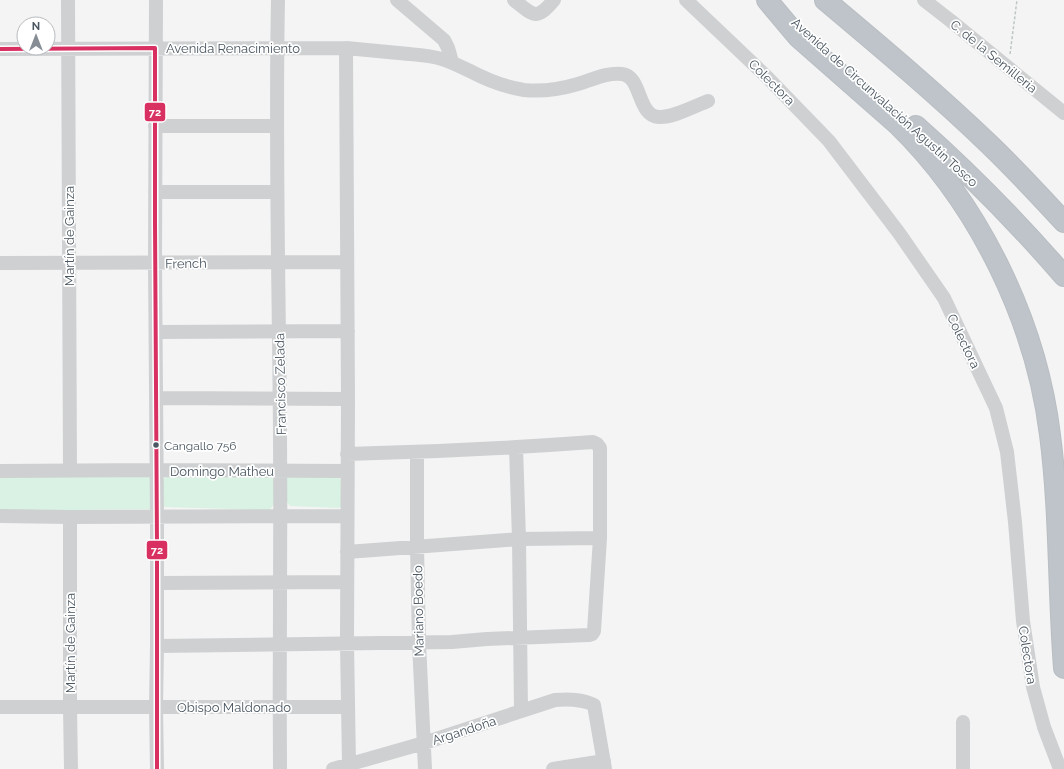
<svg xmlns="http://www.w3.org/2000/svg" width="1064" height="769" viewBox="0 0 1064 769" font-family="Raleway,sans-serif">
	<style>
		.green { fill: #d9f2e3 }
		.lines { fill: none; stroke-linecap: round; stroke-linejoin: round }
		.highway-casing { stroke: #b9bec3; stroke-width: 22 }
		.path { stroke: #bcc7c4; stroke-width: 1.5; stroke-dasharray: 3 2; stroke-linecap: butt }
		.minor { stroke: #ced0d2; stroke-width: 14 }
		.highway { stroke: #bec4c9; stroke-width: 20 }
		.bus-1-casing { stroke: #fff; stroke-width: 7 }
		.bus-1 { stroke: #d93062; stroke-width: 4 }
		.bus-dot { fill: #4a5661; stroke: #fff; stroke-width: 1.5 }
		.labels { text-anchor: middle; stroke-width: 3.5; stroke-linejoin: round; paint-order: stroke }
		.bus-label { font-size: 12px; fill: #4a5661; stroke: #fff; text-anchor: start }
		.street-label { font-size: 13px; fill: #4a5661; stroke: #fff }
		.line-badge { stroke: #fff; stroke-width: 1.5 }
		.badge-label { font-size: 11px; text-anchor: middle; font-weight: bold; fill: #fff }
	</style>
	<rect width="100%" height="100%" fill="#f4f4f4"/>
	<!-- green -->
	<path class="green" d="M0 474 151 475 152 509 0 511Z
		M166 476H272C274 481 276 500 273 505 272 508 271 508 269 510L165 507 162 504V482Z
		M337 476 341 480V507L338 508 291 506C282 502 287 486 287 477Z"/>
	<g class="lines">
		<!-- highway casing -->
		<g class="highway-casing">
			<path id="highway" d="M767 0 798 37 897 124C979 204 1036 321 1050 435 1060 512 1058 590 1064 668
				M825 0C881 47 937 94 990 145 1016 170 1040 196 1064 222
				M916 126C969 173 1018 223 1064 276"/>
		</g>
		<!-- path -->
		<path class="path" d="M1010 54 1017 0"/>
		<!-- minor -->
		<path class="minor" d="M68 0 70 471
			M156 0 155 263 157 517V646L156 707 157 769
			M278 0C275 144 279 289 280 433 281 545 279 657 280 769
			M397 0 444 40 448 48 452 62
			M514 0C534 16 536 21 554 0
			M686 0 768 78 829 141 899 233 944 298 996 408 1007 452 1015 522 1023 621 1033 687 1044 727 1060 769
			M924 0 951 21 1064 113
			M346 48 348 399 347 643 349 764
			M0 49 346 48C367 50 388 52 409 54 420 55 432 56 442 59 452 62 461 67 470 71 487 80 505 87 524 90 543 92 561 89 578 84 592 80 607 72 622 74 642 76 637 116 659 117 672 118 695 106 708 101
			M155 126H277
			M155 192H277
			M0 263 347 262
			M156 332 348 331
			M157 398 348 399
			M516 447 519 539 521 711
			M417 452V546L419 643 425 769
			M0 471 157 470 347 471
			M0 516 70 517 347 516
			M70 517V707L71 769
			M347 552 519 539 600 538
			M157 583 347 582
			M157 646 452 642 487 639 589 635 592 634 594 631 600 538V448L597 444 593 442C511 448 429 452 347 454
			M0 707H348
			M963 722V769
			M333 769 424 743 555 700C569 699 582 699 594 705L605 769
			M553 769 604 761"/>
		<!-- highway -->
		<use href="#highway" class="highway"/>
		<!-- bus-1 casing -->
		<g class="bus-1-casing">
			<path id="bus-1" d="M0 49 155 48V223L157 547V769"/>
		</g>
		<!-- bus-1 -->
		<use href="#bus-1" class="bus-1"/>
	</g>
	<!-- markers -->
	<circle class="bus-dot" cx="156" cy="445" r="3.5"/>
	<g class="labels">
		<!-- bus labels -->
		<g class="bus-label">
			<text x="164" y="450">Cangallo 756</text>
		</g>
		<!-- street labels -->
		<g class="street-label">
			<text x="233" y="53">Avenida Renacimiento</text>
			<text transform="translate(994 56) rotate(39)" y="5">C. de la Semilleria</text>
			<text transform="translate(772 82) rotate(45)" y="5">Colectora</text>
			<text transform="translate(885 102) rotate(42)" y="5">Avenida de Circunvalación Agustín Tosco</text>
			<text transform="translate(69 236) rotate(-90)" y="5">Martín de Gainza</text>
			<text transform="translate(186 263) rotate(-1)" y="5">French</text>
			<text transform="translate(964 341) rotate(64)" y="5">Colectora</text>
			<text transform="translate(280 384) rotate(-91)" y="5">Francisco Zelada</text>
			<text x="222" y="476">Domingo Matheu</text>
			<text transform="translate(418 611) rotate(-91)" y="5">Mariano Boedo</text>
			<text transform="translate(70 643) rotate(-90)" y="5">Martín de Gainza</text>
			<text transform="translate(1028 655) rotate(81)" y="5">Colectora</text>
			<text x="234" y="712">Obispo Maldonado</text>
			<text transform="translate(464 730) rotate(-18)" y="5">Argandoña</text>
		</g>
	</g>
	<g class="line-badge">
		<rect x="144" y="102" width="22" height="20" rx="4" fill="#d93062"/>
		<rect x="146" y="540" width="22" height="20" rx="4" fill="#d93062"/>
	</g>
	<g class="badge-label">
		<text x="155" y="116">72</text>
		<text x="157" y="554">72</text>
	</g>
	<!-- north arrow -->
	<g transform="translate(36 36)"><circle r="19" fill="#ffffff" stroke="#b7bbc0"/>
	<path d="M0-3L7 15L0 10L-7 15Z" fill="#868d94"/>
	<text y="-6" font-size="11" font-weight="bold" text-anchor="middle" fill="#4a5661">N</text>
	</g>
</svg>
